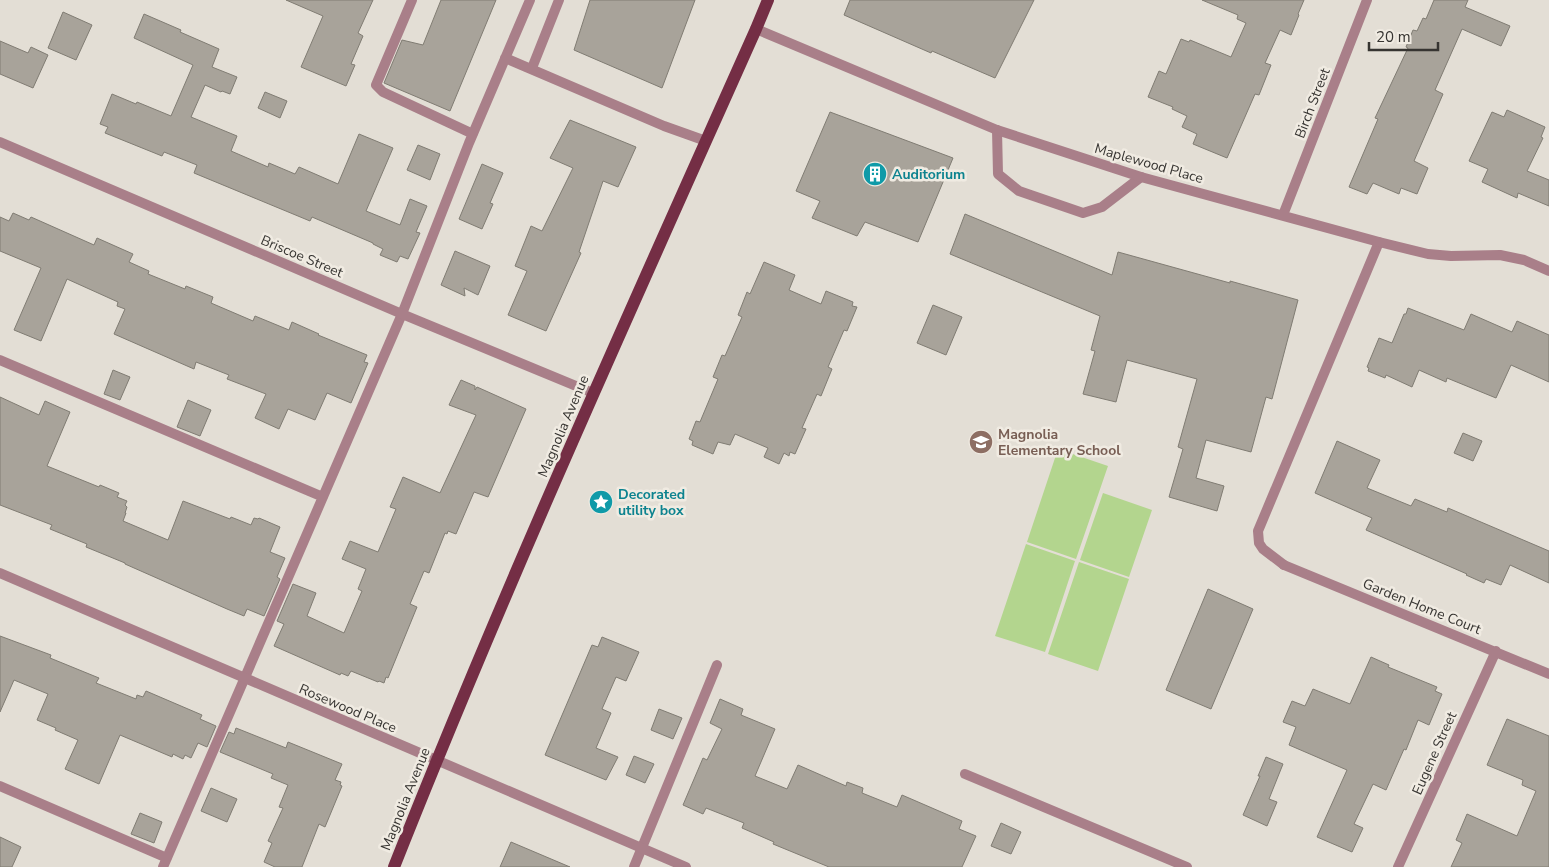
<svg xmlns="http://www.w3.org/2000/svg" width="1549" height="867" viewBox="0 0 1549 867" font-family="'Nunito Sans',sans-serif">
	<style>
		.green { fill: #b3d58e }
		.building { fill: #a8a39a; stroke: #807c73 }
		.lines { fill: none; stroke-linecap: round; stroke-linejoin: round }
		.lane { stroke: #a97f89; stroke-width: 10 }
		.street { stroke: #a97f89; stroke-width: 10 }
		.primary { stroke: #742e45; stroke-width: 12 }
		.labels { text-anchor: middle; stroke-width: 5; stroke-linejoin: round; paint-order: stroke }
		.street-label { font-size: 14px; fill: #363431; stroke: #f0ebe2 }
		.culture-label { font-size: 14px; font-weight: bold; fill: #0d838f; stroke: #f0ebe2; text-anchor: start }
		.education-label { font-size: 14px; font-weight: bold; fill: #785e54; stroke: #f0ebe2; text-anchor: start }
	</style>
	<rect width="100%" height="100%" fill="#e3ded5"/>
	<!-- green -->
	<path class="green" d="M1058 449 1108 466 1076 559 1027 542Z
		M1103 493 1152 510 1129 577 1080 560Z
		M1026 544 1075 561 1045 652 995 636Z
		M1079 562 1129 579 1098 671 1048 654Z"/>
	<!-- building -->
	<path class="building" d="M286 0H373L358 33 363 36 351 64 355 65 346 86 301 67 323 16Z
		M441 0H496L450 111 384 83 402 40 423 45Z
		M590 0H695L662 88 574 50Z
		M850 0H1034L995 78 932 51 931 53 844 15Z
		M1202 0H1304L1298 14 1299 15 1291 35 1280 30 1265 63 1271 65 1259 95 1255 94 1227 158 1193 144 1197 134 1182 127 1187 116 1172 109 1173 107 1148 97 1159 71 1166 74 1181 39 1189 42 1190 40 1231 57 1246 23 1237 19 1238 15Z
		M1434 0H1468L1465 7 1510 26 1501 46 1462 29 1435 90 1443 94 1414 161 1428 168 1417 194 1401 188 1399 194 1373 183 1367 194 1349 187 1378 119 1375 118 1408 48 1406 47 1413 30 1417 31 1423 18 1426 19Z
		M63 12 92 25 76 60 48 48Z
		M144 14 181 30 180 32 219 49 212 67 237 77 230 94 222 91 221 92 205 85 191 117 237 136 231 151 268 167 269 163 295 174 299 167 338 184 359 134 393 148 366 211 400 225 410 199 427 206 416 232 420 233 408 259 400 256 397 262 380 255 383 249 373 244V243L312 217 310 221 194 173 197 165 164 152 162 156 105 133 108 127 100 124 112 94 136 104 137 102 171 116 193 65 134 38Z
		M0 41 28 53 31 47 48 55 33 88 0 74Z
		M265 92 287 101 280 118 258 108Z
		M1507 110 1545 127 1541 137 1543 138 1527 171 1549 180V206L1518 193 1517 198 1482 182 1488 169 1469 161 1492 112 1504 117Z
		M830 112 953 158 918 242 865 222 857 236 812 218 820 201 796 191Z
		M570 120 636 147 618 187 603 181 579 252 581 253 546 331 508 315 527 271 515 266 531 226 542 231 573 168 550 158Z
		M418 145 440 154 430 180 407 170Z
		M482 164 503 173 490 203 493 204 482 229 459 219Z
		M13 213 29 220 31 217 94 245 97 238 133 254 129 262 149 271 148 274 185 289 186 286 213 297 211 303 253 321 255 316 289 330 292 322 319 334 318 335 367 355 364 362 368 363 351 403 327 393 315 420 288 409 279 429 255 418 266 394 227 379 229 375 196 362 194 369 114 334 125 309 117 306 118 302 67 279 41 341 14 330 41 268 0 251V217L9 221Z
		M965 214 1112 275 1118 252 1230 283V281L1298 300 1272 399 1266 397 1251 452 1206 440 1196 478 1224 486 1217 511 1169 497 1183 449 1178 447 1197 379 1127 360 1116 402 1083 394 1095 351 1091 350 1100 316 950 254Z
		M455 251 490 266 478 295 464 288 465 296 441 285Z
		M764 262 795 275 789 290 821 304 826 291 853 302 852 306 857 307 847 331 844 330 828 367 832 369 821 396 817 394 802 428 806 429 795 454 790 452 789 456 784 453 779 464 764 457 768 448 735 434 730 445 718 442 713 454 692 445 693 441 689 439 696 421 700 422 718 379 713 377 722 355 725 356 742 317 738 315 747 292 750 294Z
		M933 305 962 317 946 355 917 343Z
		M1408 308 1464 330 1471 314 1512 332 1517 321 1549 335V382L1511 365 1496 398 1447 378 1446 382 1419 370 1412 387 1386 375 1385 378 1368 371 1369 368 1367 367 1379 338 1392 343 1404 314H1406Z
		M113 370 130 377 120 400 104 394Z
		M461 380 475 386V390L477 387 526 409 488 497 474 492 456 534 448 531 447 534 445 533 429 573 424 571 410 604 417 607 388 678 386 677 384 683 379 681 378 682 351 671 348 676 341 673 340 675 274 646 284 624 277 621 293 584 316 593 307 616 344 633 362 591 358 589 366 569 342 559 350 541 378 552 396 509 390 507 403 477 440 493 476 415 449 405Z
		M0 397 39 415 45 401 70 412 47 466 99 487 100 485 119 493 117 497 127 501 125 505 127 507 125 513H126L123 521 168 540 183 501 230 519 231 517 251 525 254 518 258 519 259 518 280 527 270 552 285 558 277 577 280 579 264 616 247 609 244 616 227 609 125 564V563L86 547 87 544 50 529 52 525 0 505Z
		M188 400 211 410 200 436 177 427Z
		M1463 433 1482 441 1473 461 1454 453Z
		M1337 441 1380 460 1367 488 1411 506 1415 499 1447 512 1448 508 1549 551V583L1510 565 1501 585 1486 579 1484 583 1466 575 1467 574 1366 530 1372 518 1315 493Z
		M1208 589 1253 609 1211 709 1166 690Z
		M0 636 51 655 50 658 99 678 96 683 136 699 137 695 143 697 146 691 202 715 200 719 216 726 207 747 198 743 191 758 185 755 183 759 173 754 172 757 120 735 99 784 65 769 78 740 55 730 56 728 37 720 48 694 14 680 0 712Z
		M602 637 639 652 626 681 616 677 602 709 611 713 596 748 618 757 606 780 545 755 592 645 598 647Z
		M1371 657 1389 665 1388 667 1437 687 1435 691 1442 694 1429 725 1418 720 1406 750 1404 749 1386 790 1373 784 1354 824 1363 828 1352 852 1317 837 1347 770 1289 745 1296 727 1283 722 1292 701 1305 706 1313 689 1350 704Z
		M720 699 743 709 741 715 775 729 755 776 787 789 798 765 846 786 847 782 863 788 862 793 897 807 902 795 962 821 959 829 976 836 962 867H829L773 844 774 842 742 828 744 823 706 808 703 814 683 805 703 758 707 760 722 729 710 723Z
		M659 709 682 718 673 739 651 730Z
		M1507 719 1549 736V867H1451L1462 843 1456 840 1467 814 1517 836 1536 791 1522 785 1523 780 1487 765Z
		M236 728 286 748 288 742 342 764 335 780 341 782 340 785 342 786 325 827 319 824 302 867H275L264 862 272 843 268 841 283 808 279 807 288 785 271 778 273 774 220 752 229 732 234 734Z
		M634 756 654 764 645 783 626 775Z
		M1266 757 1283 764 1269 799 1277 802 1267 826 1243 815 1260 776H1258Z
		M211 788 237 799 227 822 201 811Z
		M140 813 162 822 154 843 131 834Z
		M1001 823 1021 832 1011 854 991 846Z
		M0 837 21 847 12 867H0Z
		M511 842 570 867H500Z"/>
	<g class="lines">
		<!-- lane -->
		<path class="lane" d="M412 0 376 85 383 92 473 134
			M505 58 664 126 706 141
			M532 68 559 0
			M997 130 998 174 1019 191 1083 213 1102 207 1141 177
			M0 360 323 497
			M1284 565 1263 549 1259 543 1258 531 1379 242
			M965 774 1187 867
			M0 786 167 858
			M163 867 402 314 469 143 530 0
			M634 867 717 665"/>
		<!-- street -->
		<path class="street" d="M756 29 997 130 1141 177 1379 242 1428 254 1451 256 1500 255 1524 260 1549 271
			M0 142 402 314 593 393
			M1283 215 1367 0
			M1284 565 1549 674
			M0 573 686 867
			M1398 867 1496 651"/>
		<!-- primary -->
		<path class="primary" d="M394 867C506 584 632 307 756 29L768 0"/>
	</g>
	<!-- icons -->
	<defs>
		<g id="building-disc" transform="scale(1.25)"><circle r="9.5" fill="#0f9aa8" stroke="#f0ebe2"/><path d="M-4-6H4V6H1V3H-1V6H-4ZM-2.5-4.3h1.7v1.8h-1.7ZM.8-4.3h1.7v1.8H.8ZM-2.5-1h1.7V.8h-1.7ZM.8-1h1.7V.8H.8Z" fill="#fff"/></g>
		<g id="school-disc" transform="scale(1.25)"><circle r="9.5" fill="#8d6e63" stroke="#f0ebe2"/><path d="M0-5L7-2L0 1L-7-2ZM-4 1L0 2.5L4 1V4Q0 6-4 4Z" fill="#fff"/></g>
		<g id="sight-disc" transform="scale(1.25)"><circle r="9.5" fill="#0f9aa8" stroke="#f0ebe2"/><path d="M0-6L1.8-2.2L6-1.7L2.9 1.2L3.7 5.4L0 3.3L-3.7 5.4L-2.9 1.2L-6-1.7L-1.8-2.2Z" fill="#fff"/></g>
	</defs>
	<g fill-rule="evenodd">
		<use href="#building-disc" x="875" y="174"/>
		<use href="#school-disc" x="981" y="442"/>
		<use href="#sight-disc" x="601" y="502"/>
	</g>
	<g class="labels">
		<!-- street labels -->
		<g class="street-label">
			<text transform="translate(1312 103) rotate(-69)" y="5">Birch Street</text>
			<text transform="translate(1149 163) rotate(16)" y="5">Maplewood Place</text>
			<text transform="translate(302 256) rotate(23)" y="5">Briscoe Street</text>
			<text transform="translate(563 426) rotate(-67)" y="5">Magnolia Avenue</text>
			<text transform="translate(1422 606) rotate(22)" y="5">Garden Home Court</text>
			<text transform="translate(348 708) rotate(23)" y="5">Rosewood Place</text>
			<text transform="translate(1434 753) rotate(-66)" y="5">Eugene Street</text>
			<text transform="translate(405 799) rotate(-68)" y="5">Magnolia Avenue</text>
		</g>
		<!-- culture labels -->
		<g class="culture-label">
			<text x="892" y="179">Auditorium</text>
			<text x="618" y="499">Decorated<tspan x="618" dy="16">utility box</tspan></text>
		</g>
		<!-- education labels -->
		<g class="education-label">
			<text x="998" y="439">Magnolia<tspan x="998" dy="16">Elementary School</tspan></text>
		</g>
	</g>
	<!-- scale -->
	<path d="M1369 42v8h69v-8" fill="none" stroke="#363431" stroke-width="2.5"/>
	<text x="1376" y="42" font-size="15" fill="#363431" stroke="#f0ebe2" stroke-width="4" paint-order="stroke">20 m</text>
</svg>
